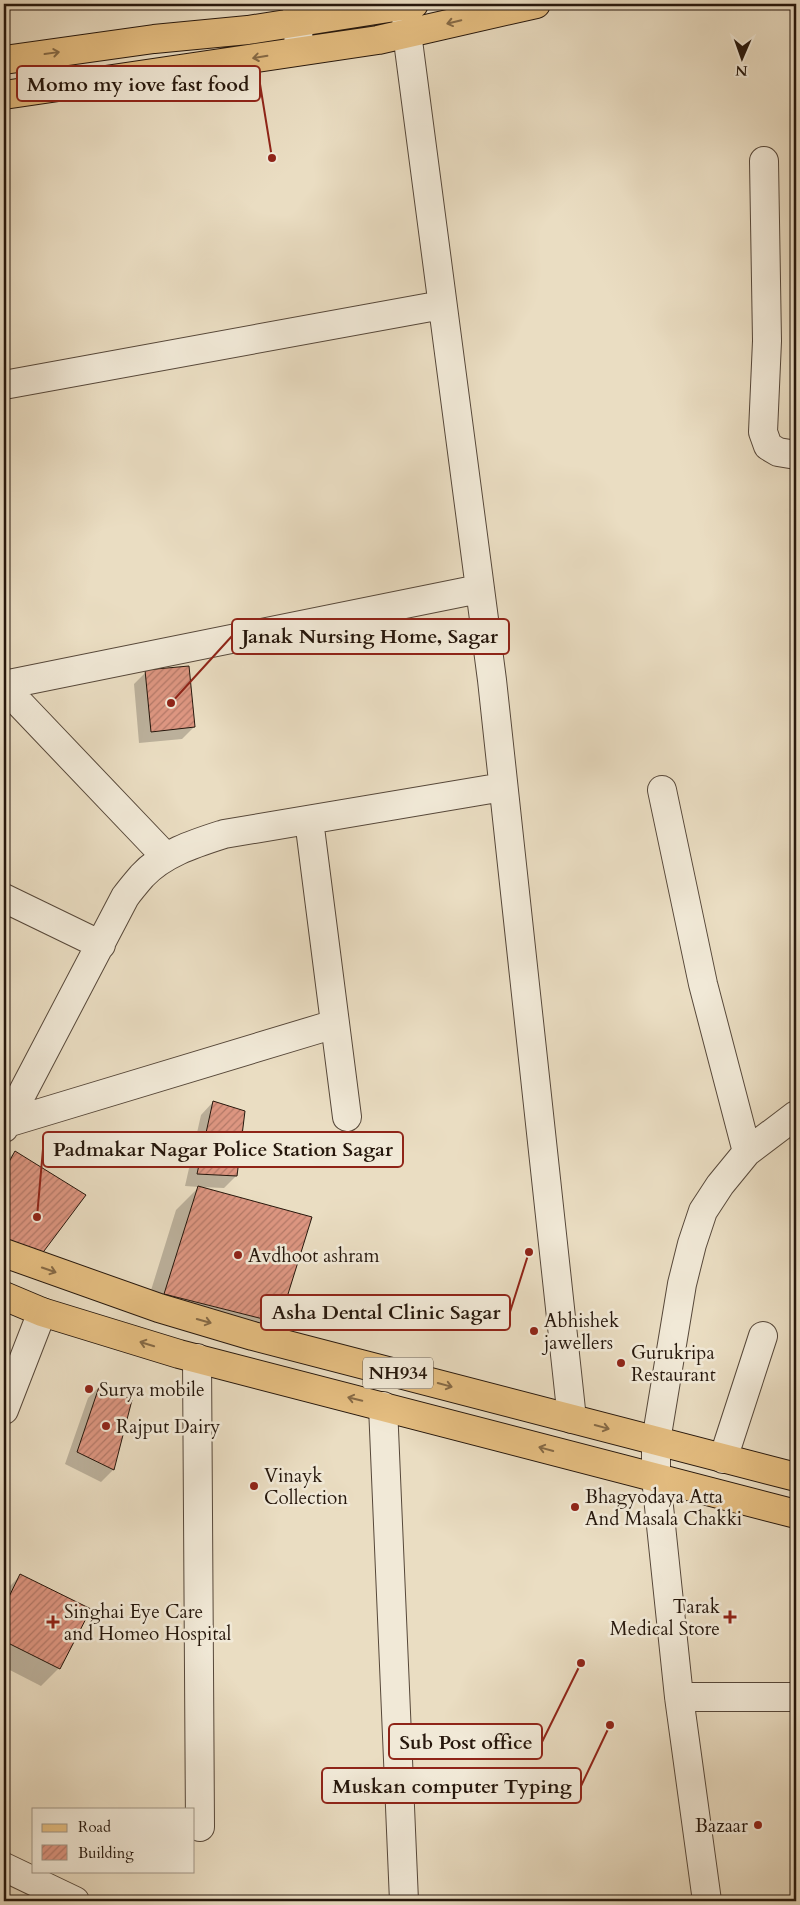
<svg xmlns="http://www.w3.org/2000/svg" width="800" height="1905" viewBox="0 0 800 1905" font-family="Cardo,serif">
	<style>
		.shadow { fill: #0003 }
		.building { fill: url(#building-hatch); stroke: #26170c }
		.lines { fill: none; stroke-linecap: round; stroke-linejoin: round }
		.minor-casing { stroke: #57483a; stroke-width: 30 }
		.major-casing { stroke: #26170c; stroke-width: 30 }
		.highway-casing { stroke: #26170c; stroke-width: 30 }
		.minor { stroke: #f1e9d7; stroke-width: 28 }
		.major { stroke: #e5be81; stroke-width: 28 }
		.highway { stroke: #e5be81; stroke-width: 28 }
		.oneway { stroke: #866a46 }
		.poi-dot { fill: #8f2418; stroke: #f1e9d7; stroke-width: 2 }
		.labels { text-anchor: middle; stroke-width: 5; stroke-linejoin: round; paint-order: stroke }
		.shield { fill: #f1e9d7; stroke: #635649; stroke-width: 1 }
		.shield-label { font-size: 18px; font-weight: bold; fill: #26170c }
		.poi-label { font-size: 19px; fill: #26170c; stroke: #f1e9d7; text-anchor: start }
		.leader { fill: none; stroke: #8f2418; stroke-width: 2 }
		.callout-dot { fill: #8f2418; stroke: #f1e9d7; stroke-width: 2 }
		.callout { fill: #f1e9d7; stroke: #8f2418; stroke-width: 2 }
		.callout-label { font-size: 20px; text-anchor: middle; font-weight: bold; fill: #26170c }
	</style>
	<defs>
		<pattern id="building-hatch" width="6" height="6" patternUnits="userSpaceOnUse" patternTransform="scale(1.25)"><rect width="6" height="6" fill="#dd9681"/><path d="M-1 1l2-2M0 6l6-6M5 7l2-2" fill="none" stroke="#b37968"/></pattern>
	</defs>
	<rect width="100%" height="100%" fill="#eaddc2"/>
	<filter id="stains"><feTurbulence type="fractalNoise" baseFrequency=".004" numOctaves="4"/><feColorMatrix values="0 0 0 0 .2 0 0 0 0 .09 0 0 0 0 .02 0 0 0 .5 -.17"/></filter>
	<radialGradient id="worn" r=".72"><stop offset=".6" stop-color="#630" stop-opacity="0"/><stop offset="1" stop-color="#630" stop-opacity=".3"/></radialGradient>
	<!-- shadow -->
	<path class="shadow" d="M146 672 194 727 182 739 139 743 134 684Z
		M213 1102 236 1176 224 1188 200 1187 278 1322 255 1344 143 1316 176 1210 199 1187 185 1186 201 1115Z
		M15 1152 4 1264V1163Z
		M100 1386 131 1401 113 1470 101 1482 65 1464 88 1398Z
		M21 1575 59 1668 41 1686 4 1667V1592Z"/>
	<!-- building -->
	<path class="building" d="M189 666 195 727 151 732 145 670Z
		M213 1101 245 1111 237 1176 197 1174Z
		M15 1151 86 1195 41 1255 4 1239V1171Z
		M198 1186 312 1217 279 1323 164 1294Z
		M100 1384 132 1400 114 1470 77 1452Z
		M20 1574 91 1609 60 1669 4 1641V1607Z"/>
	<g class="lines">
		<!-- minor casing -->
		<g class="minor-casing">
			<path id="minor" d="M297 4 299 51
				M406 10 407 33 492 680 572 1419
				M764 161 767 341 763 432 768 446 778 452 796 455
				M4 385 442 305
				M4 685 479 589
				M4 687 166 857
				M662 790 703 984 747 1152
				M309 820 347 1117
				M4 898 101 945
				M7 1123 335 1024
				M4 1128 125 897C130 890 136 883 142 876 163 853 196 843 224 834L503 787
				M197 1358 200 1827
				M383 1406 404 1901
				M4 1410 42 1312
				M723 1459 763 1336
				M679 1697H796
				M4 1867 75 1901
				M707 1901 679 1697 656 1478V1441L682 1284 692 1244 703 1211 720 1185 747 1152 796 1115"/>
		</g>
		<!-- major casing -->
		<g class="major-casing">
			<path id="major" d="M4 60 154 39 248 30 414 4
				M4 95 378 40 536 4"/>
		</g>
		<!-- highway casing -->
		<g class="highway-casing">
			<path id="highway" d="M4 1253 159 1308 253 1336 796 1477
				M4 1296 42 1312 179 1354 796 1514"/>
		</g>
		<!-- minor -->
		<use href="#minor" class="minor"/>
		<!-- major -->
		<use href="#major" class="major"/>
		<!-- highway -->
		<use href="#highway" class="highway"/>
	</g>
	<!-- one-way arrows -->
	<defs><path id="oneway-shaft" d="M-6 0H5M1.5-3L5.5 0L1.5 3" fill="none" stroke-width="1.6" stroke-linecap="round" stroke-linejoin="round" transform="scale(1.25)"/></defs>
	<g class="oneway">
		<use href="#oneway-shaft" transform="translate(454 22) rotate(167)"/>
		<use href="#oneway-shaft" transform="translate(52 53) rotate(-8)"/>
		<use href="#oneway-shaft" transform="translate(260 57) rotate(171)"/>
		<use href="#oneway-shaft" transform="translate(49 1270) rotate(19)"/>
		<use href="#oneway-shaft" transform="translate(204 1321) rotate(16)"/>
		<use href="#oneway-shaft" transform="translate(147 1344) rotate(-163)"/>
		<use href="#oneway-shaft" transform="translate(445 1385) rotate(15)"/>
		<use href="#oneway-shaft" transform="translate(355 1399) rotate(-166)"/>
		<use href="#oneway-shaft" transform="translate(602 1427) rotate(15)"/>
		<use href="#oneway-shaft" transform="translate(546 1449) rotate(-165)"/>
	</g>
	<!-- markers -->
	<g class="poi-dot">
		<circle cx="238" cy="1255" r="5"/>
		<circle cx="534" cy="1331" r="5"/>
		<circle cx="621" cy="1363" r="5"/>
		<circle cx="89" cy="1389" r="5"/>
		<circle cx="106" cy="1426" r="5"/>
		<circle cx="254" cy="1486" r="5"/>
		<circle cx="575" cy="1507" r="5"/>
		<path d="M727.5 1609.5h5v5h5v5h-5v5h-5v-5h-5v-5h5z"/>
		<path d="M50.5 1614.5h5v5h5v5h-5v5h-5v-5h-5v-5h5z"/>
		<circle cx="758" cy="1825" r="5"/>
	</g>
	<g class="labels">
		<!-- shield labels -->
		<rect class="shield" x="363" y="1357.5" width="70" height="31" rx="4"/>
		<g class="shield-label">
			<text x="398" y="1379">NH934</text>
		</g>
		<!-- poi labels -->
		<g class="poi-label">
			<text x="248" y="1262">Avdhoot ashram</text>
			<text x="544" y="1327">Abhishek<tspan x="544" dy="22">jawellers</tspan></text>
			<text x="631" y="1359">Gurukripa<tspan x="631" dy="22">Restaurant</tspan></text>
			<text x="99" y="1396">Surya mobile</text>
			<text x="116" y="1433">Rajput Dairy</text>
			<text x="264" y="1482">Vinayk<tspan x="264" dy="22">Collection</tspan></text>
			<text x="585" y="1503">Bhagyodaya Atta<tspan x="585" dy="22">And Masala Chakki</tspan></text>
			<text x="720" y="1613" text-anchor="end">Tarak<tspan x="720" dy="22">Medical Store</tspan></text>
			<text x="64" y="1618">Singhai Eye Care<tspan x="64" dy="22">and Homeo Hospital</tspan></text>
			<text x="748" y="1832" text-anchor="end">Bazaar</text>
		</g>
	</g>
	<!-- callouts -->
	<path class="leader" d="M272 158L260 84M171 703L232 636M37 1217L43 1149M529 1252L510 1312M581 1663L542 1742M610 1725L581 1786"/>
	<g class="callout-dot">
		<circle cx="272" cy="158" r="5"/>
		<circle cx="171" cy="703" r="5"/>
		<circle cx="37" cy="1217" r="5"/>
		<circle cx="529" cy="1252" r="5"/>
		<circle cx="581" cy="1663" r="5"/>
		<circle cx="610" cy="1725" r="5"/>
	</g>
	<g class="callout">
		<rect x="17" y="66" width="243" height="35" rx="5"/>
		<rect x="232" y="619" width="277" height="35" rx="5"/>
		<rect x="43" y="1132" width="360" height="35" rx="5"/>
		<rect x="261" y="1295" width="249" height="35" rx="5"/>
		<rect x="389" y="1724" width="153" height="35" rx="5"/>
		<rect x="322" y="1768" width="259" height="35" rx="5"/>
	</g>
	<g class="callout-label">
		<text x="138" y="91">Momo my iove fast food</text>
		<text x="370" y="643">Janak Nursing Home, Sagar</text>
		<text x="223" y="1156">Padmakar Nagar Police Station Sagar</text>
		<text x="386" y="1319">Asha Dental Clinic Sagar</text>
		<text x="466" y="1749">Sub Post office</text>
		<text x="452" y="1793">Muskan computer Typing</text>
	</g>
	<!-- margin -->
	<rect width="800" height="1905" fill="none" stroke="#eaddc2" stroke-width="20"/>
	<rect x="5" y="5" width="790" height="1895" fill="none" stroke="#26170c" stroke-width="2.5"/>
	<rect x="10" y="10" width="780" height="1885" fill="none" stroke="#26170c"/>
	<!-- legend -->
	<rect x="32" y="1808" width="162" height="65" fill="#f1e9d7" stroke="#a09586"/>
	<rect x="42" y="1824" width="25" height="8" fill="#e5be81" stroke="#a09586"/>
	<text x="78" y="1832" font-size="15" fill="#26170c">Road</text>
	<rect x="42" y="1845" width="25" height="15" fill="url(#building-hatch)" stroke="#a09586"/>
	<text x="78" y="1858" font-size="15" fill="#26170c">Building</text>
	<!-- north arrow -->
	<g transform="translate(742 58) rotate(182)" stroke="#f1e9d7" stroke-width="4" paint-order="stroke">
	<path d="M0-4L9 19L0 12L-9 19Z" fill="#26170c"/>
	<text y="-8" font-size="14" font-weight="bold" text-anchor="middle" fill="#26170c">N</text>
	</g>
	<rect width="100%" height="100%" filter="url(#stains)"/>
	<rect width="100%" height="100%" fill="url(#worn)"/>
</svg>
